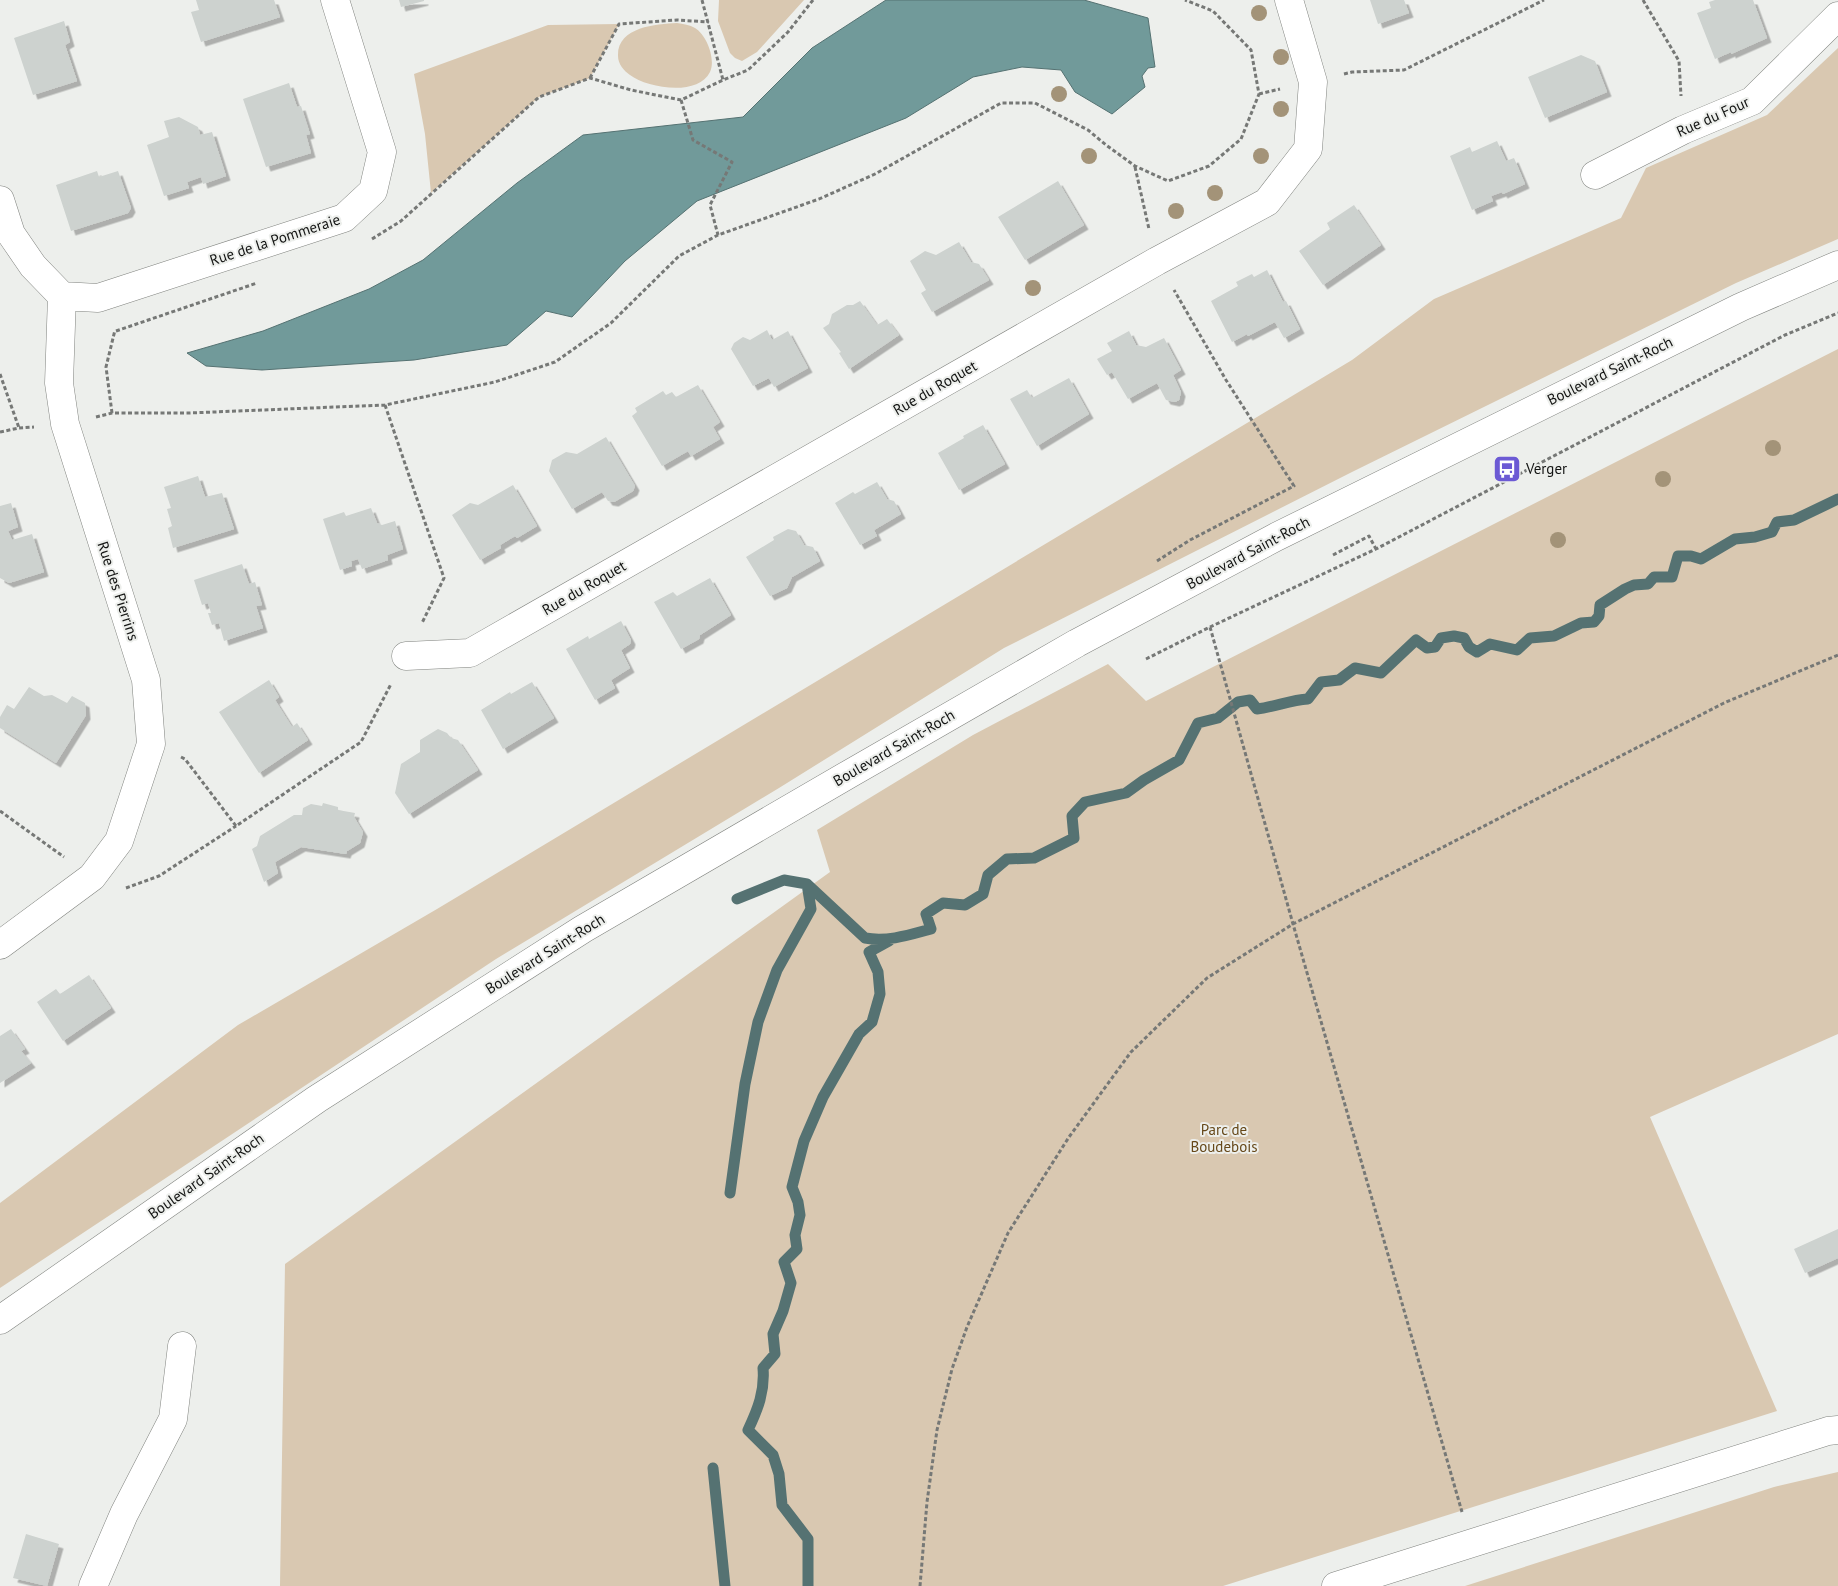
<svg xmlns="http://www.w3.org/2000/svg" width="1838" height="1586" viewBox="0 0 1838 1586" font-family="'PT Sans',sans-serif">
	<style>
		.green { fill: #d9c8b1 }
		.water { fill: #719a9a; stroke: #557272 }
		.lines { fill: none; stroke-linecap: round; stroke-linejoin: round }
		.stream { stroke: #557272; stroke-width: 11 }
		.building { fill: #cdd2cf; filter: url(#shadow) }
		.minor-casing { stroke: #80837f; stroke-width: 29 }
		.major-casing { stroke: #80837f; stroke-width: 29 }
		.path { stroke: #767876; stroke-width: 3; stroke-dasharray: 4 2.5; stroke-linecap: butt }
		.minor { stroke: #fff; stroke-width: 28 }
		.major { stroke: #fff; stroke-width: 28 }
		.tree { fill: #a39378 }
		.labels { text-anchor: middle; stroke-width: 4; stroke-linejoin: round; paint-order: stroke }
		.street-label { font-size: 15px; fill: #131413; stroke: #edefec }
		.poi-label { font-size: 15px; fill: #131413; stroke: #edefec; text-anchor: start }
		.park-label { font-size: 15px; fill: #664819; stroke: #edefec }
	</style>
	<defs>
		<filter id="shadow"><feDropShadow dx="4.5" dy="4.5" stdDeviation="0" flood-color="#0004"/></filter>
	</defs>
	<rect width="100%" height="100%" fill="#edefec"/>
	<!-- green -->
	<path class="green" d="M719 0H804L757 52 742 61 735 58 730 53 718 21Z
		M677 23C683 24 690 25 695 28 707 35 716 60 710 72 698 97 647 88 630 75 624 71 618 64 618 56 617 27 656 24 677 23Z
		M619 24 590 78 539 97 431 193 425 134 414 74 548 25Z
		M1838 48V239L1736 283 1352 472 1004 648 779 788 496 959 0 1288V1203L238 1025 437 909 1352 360 1434 299 1621 218 1646 168 1767 115Z
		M1838 349V1034L1650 1117 1777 1411 1223 1586H280L285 1264 830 872 817 830 973 735 1108 664 1146 701Z
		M1838 1472V1586H1465L1774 1487Z"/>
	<!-- water -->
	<path class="water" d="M886 0H1084L1148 18 1155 67 1148 68 1142 76 1145 87 1112 114 1075 92 1061 70 1022 67 973 77 906 118 697 201 625 261 572 317 546 311 507 345 414 360 262 370 206 366 187 353 263 331 369 289 423 260 517 183 583 135 743 117 812 48Z"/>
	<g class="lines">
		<!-- stream -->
		<path class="stream" d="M737 899 784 880 807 884 865 938C888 942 909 935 931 929L926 914 943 903 965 905 983 894 988 875 1007 859 1034 858 1074 838 1072 816 1085 802 1126 793 1144 780 1179 760 1198 723 1218 718 1238 702 1250 700 1257 709C1275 707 1290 700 1308 699L1321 682 1339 680 1355 668 1381 673 1416 640 1427 648 1435 647 1441 638 1454 636 1464 638 1469 647 1477 652 1490 644 1517 650 1530 638 1554 636 1581 623 1594 622 1599 616 1600 605 1625 589 1634 585 1648 584 1654 577H1672L1678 556H1691L1701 559 1735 539 1755 537 1772 532 1777 522 1794 520 1838 499
			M730 1193 745 1084 758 1022 777 970 811 909 807 884
			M713 1468 725 1586
			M808 1586V1539L782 1505 779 1474 773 1455 748 1430C758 1409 765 1391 763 1368L775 1354 773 1334 783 1311 791 1283 784 1262 797 1249 795 1235 800 1215 798 1202 792 1187 804 1141 823 1097 859 1034 872 1022 880 994 878 972 869 952 889 941"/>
	</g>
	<!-- building -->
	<path class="building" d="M196 0H274L280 17 201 42 191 12 199 10Z
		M399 0H424V1L401 7Z
		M1370 0H1404L1409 13 1378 24Z
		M1715 0H1753L1767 38 1731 54V52L1715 59 1697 13 1711 8 1709 2Z
		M64 21 70 42 65 45 77 81 33 95 14 38Z
		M1581 55 1595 61 1607 92 1545 118 1528 77Z
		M289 83 297 107 301 106 310 134 306 135 311 153 266 167 243 99Z
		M179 117 198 127 200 135 212 132 226 176 203 184 201 177 187 182 189 188 164 196 147 145 169 137 164 121Z
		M1497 141 1506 161 1514 158 1525 184 1503 194 1502 192 1491 196 1493 201 1472 210 1450 156 1470 147 1472 152Z
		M97 171 99 177 118 171 131 208 128 213 71 231 56 185Z
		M1058 181 1084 225 1025 260 998 217Z
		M1354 205 1381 245 1323 285 1299 251 1330 229 1327 223Z
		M959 242 971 262 979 264 989 280 932 312 921 293 926 290 910 261 925 251 936 255Z
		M1267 270 1283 302 1286 301 1300 329 1284 338 1275 322 1248 336 1247 334 1232 342 1211 301 1238 286 1236 282 1252 274 1254 277Z
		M860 301 877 325 887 319 899 335 849 369 839 353 841 352 823 328 829 324 832 314 847 305H853Z
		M767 330 772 340 788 331 808 368 774 387 769 378 753 386 731 349 734 343 743 337 750 340Z
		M1129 331 1136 345 1146 347 1164 338 1181 370 1173 375 1181 392 1179 400 1175 402 1166 400 1157 383 1128 399 1112 372 1107 375 1097 359 1112 351 1107 343Z
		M1069 378 1089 414 1037 446 1010 399 1027 390 1032 398Z
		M698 385 720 422 713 427 720 439 691 456 688 451 662 466 632 416 637 412 635 408 663 391 666 395 672 392 676 397Z
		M983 425 1005 464 959 490 938 453 964 438 963 436Z
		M606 437 635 486 633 491 614 502 608 501 602 492 572 509 549 471 552 460 566 452 577 454Z
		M198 476 205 497 222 493 234 529 173 548 168 528 172 526 167 509 171 508 164 487Z
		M877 482 887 499 894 501 901 514 874 530 877 536 860 545 835 503 853 492 855 494Z
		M513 485 537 526 517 538 515 536 500 545 501 548 480 560 452 515 470 503 478 505Z
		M11 503 18 527 8 531 12 540 32 534 44 572 9 583 0 578V506Z
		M371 508 377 523 382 525 395 521 403 549 387 555 388 560 362 569 358 559 351 561 352 566 340 570 323 519 344 512 346 516Z
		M788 529 796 531 804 545 813 547 820 561 792 577 787 588 770 596 746 557 774 540 773 537Z
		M242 564 249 584 255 582 262 605 256 606 263 628 224 641 219 623 212 625 208 613H211L208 603 202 605 194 580Z
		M710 578 731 615 700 635 699 639 681 649 654 602 673 592 677 596Z
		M621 621 631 640 630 644 621 650 630 668 611 680 615 688 595 700 566 649 588 636 589 639Z
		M269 680 279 697 275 700 292 727 297 723 308 740 259 773 219 712Z
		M532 682 554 718 503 749 481 710 510 692 511 694Z
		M29 687 44 696 52 695 67 703 72 696 85 703 86 715 56 763 0 728V717L7 705 14 709Z
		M438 729 447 733 451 738 458 740 478 770 409 814 395 793 401 764 420 752V740Z
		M323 803 338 807V810L355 813 354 817 363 832 360 843 347 851 346 854 301 847 275 862 278 873 264 882 252 849 257 846 260 836 294 815H302L303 808 311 804 322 806Z
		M89 975 111 1008 63 1041 37 1002 56 989 60 994Z
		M11 1029 25 1049 21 1051 31 1063 0 1083V1036Z
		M1838 1229V1258L1805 1273 1794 1249Z
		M26 1534 59 1544 47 1586 13 1578Z"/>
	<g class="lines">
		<!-- minor casing -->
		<g class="minor-casing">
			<path id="minor" d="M1595 175 1683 130 1752 101 1838 16
				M0 200 11 234 33 266 62 296 59 383 65 424 146 680 151 744 119 841 92 877 0 945
				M62 296 98 298 344 218 373 191 382 152 335 0
				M406 656 470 653 1157 261 1267 202 1308 149 1313 82 1289 0
				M93 1586 124 1514 173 1419 182 1346
				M1336 1586 1828 1431 1838 1430"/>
		</g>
		<!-- major casing -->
		<g class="major-casing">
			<path id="major" d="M0 1320 317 1099 583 929 851 773 1077 643 1276 537 1741 307 1838 265"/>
		</g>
		<!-- path -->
		<path class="path" d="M702 0 723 80
			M1643 0 1679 61 1681 96
			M1344 74 1352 72 1404 70 1544 0
			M590 78 619 24 677 20 709 22
			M1259 94 1280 89
			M681 100 693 140 732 162 710 205 718 235
			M1135 167 1149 229
			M372 239 401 221 539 97 590 78 631 90 681 100 723 80 748 70 788 32 813 0
			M116 331 257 283
			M0 374 19 428
			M385 405 444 578 422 623
			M112 413 106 367 115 330
			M96 417 112 413H189L385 405 495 382 555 362 611 323 679 256 718 235 819 199 875 174 1001 103H1035L1088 130 1106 145 1135 166 1168 181 1209 166 1241 139 1259 94 1251 50 1213 11 1185 0
			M0 432 19 428 34 427
			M1333 555 1369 536 1376 549
			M1157 561 1190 540 1294 486 1226 380 1174 290
			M1210 627 1293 924 1462 1512
			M1146 659 1210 627 1376 549 1785 335 1838 313
			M181 757 185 759 236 826 361 742 391 684
			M0 811 64 857
			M126 888 159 876 236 826
			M920 1586 927 1502 937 1430 952 1369 967 1327 1008 1233 1069 1137 1131 1052 1207 978 1293 924 1724 703 1838 655"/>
		<!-- minor -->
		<use href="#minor" class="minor"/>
		<!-- major -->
		<use href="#major" class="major"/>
	</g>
	<!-- trees -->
	<g class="tree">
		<circle cx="1259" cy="13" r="8"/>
		<circle cx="1281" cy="57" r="8"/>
		<circle cx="1059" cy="94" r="8"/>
		<circle cx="1281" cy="109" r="8"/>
		<circle cx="1089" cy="156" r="8"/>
		<circle cx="1261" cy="156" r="8"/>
		<circle cx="1215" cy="193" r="8"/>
		<circle cx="1176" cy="211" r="8"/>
		<circle cx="1033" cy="288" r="8"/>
		<circle cx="1773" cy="448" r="8"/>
		<circle cx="1663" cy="479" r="8"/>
		<circle cx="1558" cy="540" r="8"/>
	</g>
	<!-- icons -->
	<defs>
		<g id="bus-square" transform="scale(1.4375)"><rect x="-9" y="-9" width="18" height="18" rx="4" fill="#6c5ad4" stroke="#edefec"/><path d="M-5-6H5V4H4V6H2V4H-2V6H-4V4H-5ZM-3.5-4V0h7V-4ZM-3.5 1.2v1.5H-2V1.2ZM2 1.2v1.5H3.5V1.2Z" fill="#fff"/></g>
	</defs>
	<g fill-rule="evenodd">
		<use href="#bus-square" x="1507" y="469"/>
	</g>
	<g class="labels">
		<!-- street labels -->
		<g class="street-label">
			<text transform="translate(1713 117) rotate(-24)" y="5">Rue du Four</text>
			<text transform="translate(275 240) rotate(-18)" y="5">Rue de la Pommeraie</text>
			<text transform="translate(1610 371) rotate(-26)" y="5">Boulevard Saint-Roch</text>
			<text transform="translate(935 388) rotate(-30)" y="5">Rue du Roquet</text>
			<text transform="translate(1248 553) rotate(-28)" y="5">Boulevard Saint-Roch</text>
			<text transform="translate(584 588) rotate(-30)" y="5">Rue du Roquet</text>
			<text transform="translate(118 591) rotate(72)" y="5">Rue des Pierrins</text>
			<text transform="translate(894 748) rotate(-30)" y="5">Boulevard Saint-Roch</text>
			<text transform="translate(545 954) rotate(-32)" y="5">Boulevard Saint-Roch</text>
			<text transform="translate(206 1176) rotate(-35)" y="5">Boulevard Saint-Roch</text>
		</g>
		<!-- poi labels -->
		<g class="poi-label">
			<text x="1526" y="474">Verger</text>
		</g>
		<!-- park labels -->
		<g class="park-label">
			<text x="1224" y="1135">Parc de<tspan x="1224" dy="17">Boudebois</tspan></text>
		</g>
	</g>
</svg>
